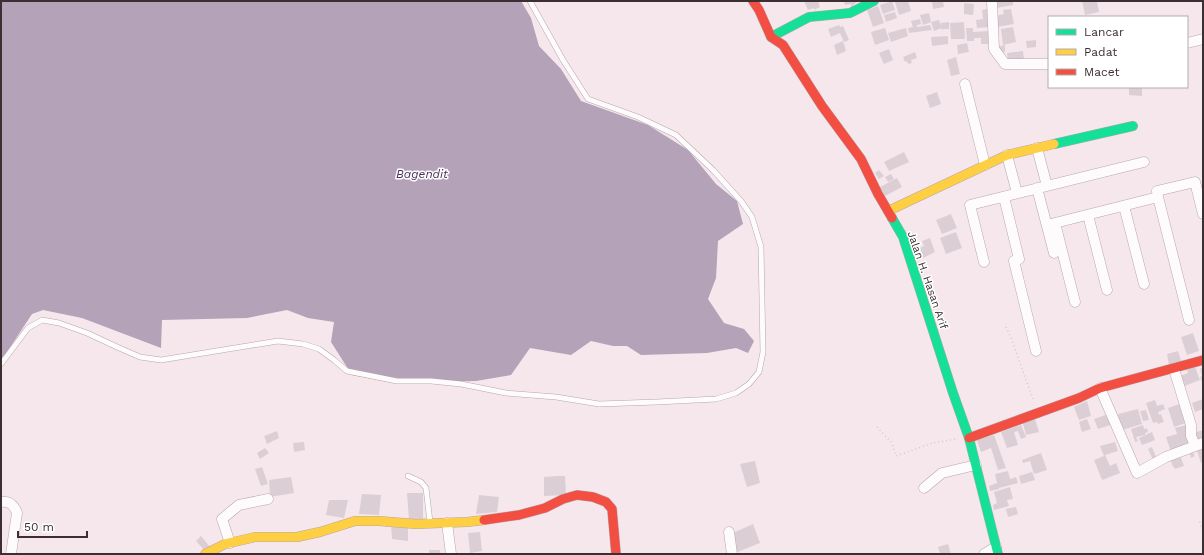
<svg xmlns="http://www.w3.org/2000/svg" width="1204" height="555" viewBox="0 0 1204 555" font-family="'Work Sans',sans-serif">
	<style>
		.water { fill: #b3a2b8 }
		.building { fill: #dbcfd5 }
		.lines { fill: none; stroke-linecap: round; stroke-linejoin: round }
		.lane-casing { stroke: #b5a8ad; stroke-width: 6 }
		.street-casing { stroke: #b5a8ad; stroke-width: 11 }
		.fast-casing { stroke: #b5a8ad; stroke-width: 10 }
		.slow-casing { stroke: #b5a8ad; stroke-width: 10 }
		.jam-casing { stroke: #b5a8ad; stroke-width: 10 }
		.path { stroke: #cfcacc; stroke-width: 1.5; stroke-dasharray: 1 3; stroke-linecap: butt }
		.lane { stroke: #fefbfc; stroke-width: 5 }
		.street { stroke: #fefbfc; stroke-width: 10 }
		.fast { stroke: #16e098; stroke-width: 9 }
		.slow { stroke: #ffcf43; stroke-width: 9 }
		.jam { stroke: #f24e42; stroke-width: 9 }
		.labels { text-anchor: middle; stroke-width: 3; stroke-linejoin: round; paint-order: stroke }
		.street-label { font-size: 11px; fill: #3c2f33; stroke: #fff }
		.water-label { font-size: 12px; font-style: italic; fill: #4a2f58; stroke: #fff }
	</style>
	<rect width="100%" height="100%" fill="#f6e7ec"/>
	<!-- water -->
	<path class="water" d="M1 1H521L531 18 539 46 561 69 581 101 648 125 688 150 716 184 737 201 743 224 718 241 716 278 708 299 724 323 744 329 754 341 748 353 736 348 707 353 641 355 627 346H613L591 341 571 355 530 348 511 375 476 381 394 383 352 375 331 342 334 322 308 318 287 310 247 318 162 320 161 348 82 318 43 310 32 314 1 361Z"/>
	<!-- building -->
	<path class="building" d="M804 1H818L820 7 814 10V8L808 10Z
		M844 1H858L851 7V4L845 5Z
		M892 1 895 10 883 14 880 5Z
		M908 1 911 11 899 15 895 2Z
		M932 1H943L944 7 933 9Z
		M995 1H1013V5L996 8Z
		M1082 1H1097L1099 12 1085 15Z
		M964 3 974 4 973 15 964 14Z
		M878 6 884 23 873 27 867 10Z
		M987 9 990 27 977 28 976 20 983 19 982 10Z
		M1011 9 1014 24 997 27 995 16 1004 14 1003 10Z
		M895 12 897 18 886 22 884 15Z
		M929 13 931 22 923 25 920 15Z
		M920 19 921 24 917 25V27L930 25 932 30 909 33 908 28 913 27 911 21Z
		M939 20 942 28 934 31 931 22Z
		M949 22V29H943L942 31 941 23Z
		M964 22 965 39H951L950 23Z
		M839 25 840 27 843 26 849 40 844 42 840 33 831 37 828 29Z
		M1013 27 1016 42 1003 45 1001 29Z
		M885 28 889 40 875 45 871 32Z
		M906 28 908 36 891 42 888 33Z
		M966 28H973V32L989 31 990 44H981V38H974V41H967Z
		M948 36V44L932 46 931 37Z
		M1036 40V47L1027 48 1026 41Z
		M843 41 846 51 837 55 834 45Z
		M967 43 969 52 958 54 957 45Z
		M1005 45V52L998 53 997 47Z
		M889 49 893 60 884 64 879 53Z
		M1023 51 1024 59 1008 61 1007 53Z
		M915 52 917 58 911 60 912 63 908 64 907 61 905 62 903 57Z
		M956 57 960 74 951 76 947 60Z
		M1129 87H1142V96L1129 95Z
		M937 92 941 104 930 108 926 96Z
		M904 152 909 162 889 171 884 162Z
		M879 170 884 176 879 179 875 173Z
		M891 174 894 179 888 182 885 177Z
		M897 178 902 187 885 196 880 187Z
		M951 214 957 228 942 234 936 220Z
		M956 232 962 248 946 254 940 238Z
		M930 238 935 252 923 258 920 248 924 246 922 241Z
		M1193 333 1199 351 1187 355 1181 337Z
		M1178 351 1182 364 1169 365 1167 354Z
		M1195 367 1200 380 1182 387 1178 377 1188 373 1187 370Z
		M1203 367V385L1200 377 1202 376 1200 369Z
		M1203 399V409L1195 412 1192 403Z
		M1155 400 1157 406 1163 404 1165 409 1158 412 1159 415 1161 414 1164 422 1158 424 1157 422 1153 423 1146 403Z
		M1087 401 1091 416 1079 420 1074 407Z
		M1182 403 1188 422 1174 427 1168 408Z
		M1138 409 1142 424 1122 430 1118 414Z
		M1146 410 1149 420 1143 421 1140 411Z
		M1108 414 1113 424 1098 429 1094 419Z
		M1035 419 1039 432 1026 435 1023 423Z
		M1087 419 1091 429 1082 432 1079 422Z
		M1021 425 1026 437 1021 439 1018 431 1014 432 1018 445 1007 448 1001 432Z
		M1143 425 1144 429 1147 428 1148 432 1145 433V435L1136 437 1138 441 1135 442 1131 429Z
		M1186 425 1192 446 1171 452 1166 437 1177 434 1175 428Z
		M1203 430V441L1196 443 1193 433Z
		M277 431 279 438 267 444 264 436Z
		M1152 432 1155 440 1142 445 1139 438Z
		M994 435 1006 468 998 470 991 448 981 452 977 440Z
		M304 442 305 450 294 452 293 443Z
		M1115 442 1118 451 1105 455 1110 466 1116 463 1120 473 1102 480 1094 460 1104 456 1100 446Z
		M1203 444V462L1201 463 1197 451 1193 453 1195 456 1191 458 1189 451Z
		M1152 447 1157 459 1153 460 1148 449Z
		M265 448 269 453 260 459 257 453Z
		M1041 453 1047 470 1034 474 1030 461 1023 463 1022 460Z
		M1180 455 1184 466 1175 469 1174 467H1173L1170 458Z
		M755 461 760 483 747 487 740 464Z
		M262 467 268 484 261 486 255 469Z
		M1008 471 1010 479 1016 477 1018 483 999 488V489L990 491 989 486 997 483 995 474Z
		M1032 472 1035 480 1021 484 1019 476Z
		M557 476H565L566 495 544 496V477Z
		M291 477 294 493 270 497 269 480Z
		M1010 487 1013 499 1007 500 1009 506 994 510 993 505 997 503 994 492Z
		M407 493H423V520H409Z
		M362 494 381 495 379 515 359 514Z
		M479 495 499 497 497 512 476 514Z
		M329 500H348L344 518 326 515Z
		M1016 507 1018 514 1008 517 1006 509Z
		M391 524 408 526V541L392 539Z
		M753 524 760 543 735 553 733 533Z
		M480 532 482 551 470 553 468 533Z
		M201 536 211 548 205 551 196 541Z
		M948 544 951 554H940L938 547Z
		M429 550H440V554H429Z"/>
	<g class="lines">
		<!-- lane casing -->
		<g class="lane-casing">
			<path id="lane" d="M1 364 28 328 42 320 59 323 87 333 117 347 140 357 161 360 278 341 303 344 319 349 334 360 347 371 397 381H431L461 384 506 393 556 397 599 404 657 402 716 399 736 393 749 384 759 372 763 352 761 247 752 217 741 201 713 170 676 135 638 117 588 99 563 60 530 1
				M408 476 421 482 426 488 430 522"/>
		</g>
		<!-- street casing -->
		<g class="street-casing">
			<path id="street" d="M992 1 994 49 1005 64H1049
				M1187 43 1203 39
				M965 84 985 165
				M1037 148 1047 186
				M1007 155 1017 193
				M1037 188 1054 253
				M1004 197 1019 259 1014 261 1036 351
				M1158 197 1157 191 1195 182 1203 214
				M1124 206 1144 284
				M1088 215 1107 290
				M1055 223 1075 302
				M1047 225 1158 197 1189 320
				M984 262 970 205 1144 162
				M1174 369 1191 425V436L1195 445
				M1100 388 1137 473 1166 457 1203 443
				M924 488 942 473 976 465
				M1 502C10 501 14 505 17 513L11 554
				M447 523 451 554
				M729 532 732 554
				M230 543 222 519 239 505 268 499
				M984 554 996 547"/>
		</g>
		<!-- fast casing -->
		<g class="fast-casing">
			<path id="fast" d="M771 37 809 17 850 13 874 1
				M1054 144 1133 126
				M892 218 903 237 953 393 969 438 998 554"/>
		</g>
		<!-- slow casing -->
		<g class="slow-casing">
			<path id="slow" d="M888 211 1007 155 1054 144
				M205 554 225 544 255 537H297L320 532 355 521H379L416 524 467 522 484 520"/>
		</g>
		<!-- jam casing -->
		<g class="jam-casing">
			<path id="jam" d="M753 1 759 10 771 37 783 45 822 106 861 159 878 194 892 218
				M969 438 1079 398 1100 388 1203 360
				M484 520 519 515 545 508 563 499 577 495 593 497 606 502 612 509 616 554"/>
		</g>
		<!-- path -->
		<path class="path" d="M1006 327 1011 338 1034 402
			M877 427 892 443 896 456 933 443 956 439
			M1203 519 1200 522 1203 533"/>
		<!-- lane -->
		<use href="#lane" class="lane"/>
		<!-- street -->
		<use href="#street" class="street"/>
		<!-- fast -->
		<use href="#fast" class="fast"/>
		<!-- slow -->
		<use href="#slow" class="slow"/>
		<!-- jam -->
		<use href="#jam" class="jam"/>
	</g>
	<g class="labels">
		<!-- street labels -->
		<g class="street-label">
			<text transform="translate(928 280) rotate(71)" y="4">Jalan H. Hasan Arif</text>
		</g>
		<!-- water labels -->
		<g class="water-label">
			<text x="422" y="178">Bagendit</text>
		</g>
	</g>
	<!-- border -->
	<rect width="1204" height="555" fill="none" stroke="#3c2f33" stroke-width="4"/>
	<!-- legend -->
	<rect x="1048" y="16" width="140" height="72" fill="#ffffff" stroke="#b1acad"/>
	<rect x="1056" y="29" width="20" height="6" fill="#16e098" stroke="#b1acad"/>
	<text x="1084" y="36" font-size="12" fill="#3c2f33">Lancar</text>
	<rect x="1056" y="49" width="20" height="6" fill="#ffcf43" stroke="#b1acad"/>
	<text x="1084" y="56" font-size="12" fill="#3c2f33">Padat</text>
	<rect x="1056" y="69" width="20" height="6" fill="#f24e42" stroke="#b1acad"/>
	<text x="1084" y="76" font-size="12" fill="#3c2f33">Macet</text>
	<!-- scale -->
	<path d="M18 531v6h69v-6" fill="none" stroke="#3c2f33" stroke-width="2"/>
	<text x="24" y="531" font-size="12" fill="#3c2f33" stroke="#ffffff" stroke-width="3" paint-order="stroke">50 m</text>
</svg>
